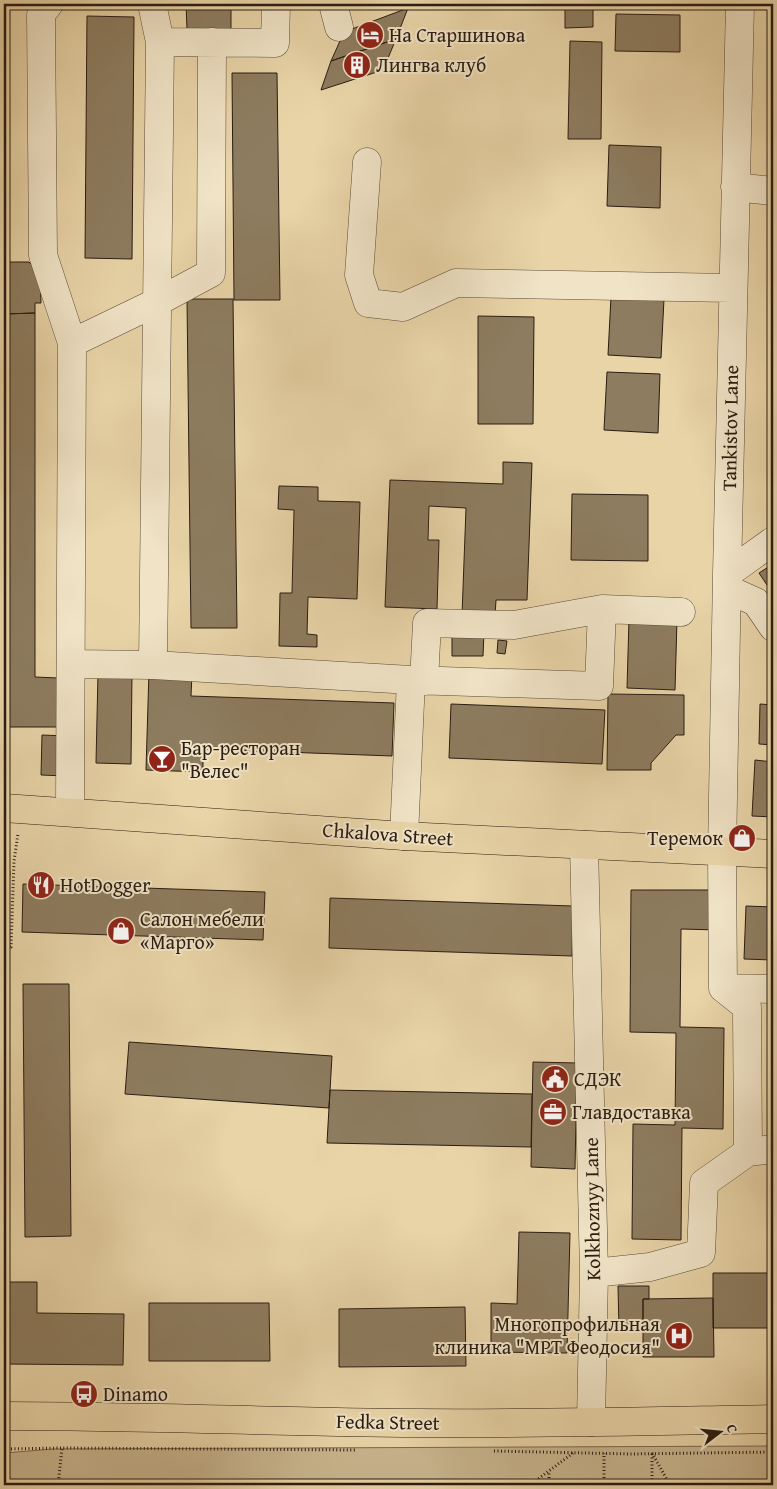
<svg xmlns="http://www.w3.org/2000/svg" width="777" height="1489" viewBox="0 0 777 1489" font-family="'Gentium Book Plus',serif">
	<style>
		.green { fill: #c8b58e; stroke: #7a6850 }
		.building { fill: #8d7c5f; stroke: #2b1c12 }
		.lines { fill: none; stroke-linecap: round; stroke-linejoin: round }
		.minor-casing { stroke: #5a4a37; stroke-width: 29 }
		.major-casing { stroke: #2b1c12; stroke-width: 29 }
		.path { stroke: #2b1c12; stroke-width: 3; stroke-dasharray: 1 2.5; stroke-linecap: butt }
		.minor { stroke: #f0e3c6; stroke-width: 28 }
		.major { stroke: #e8d4a7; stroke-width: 28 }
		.labels { text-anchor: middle; stroke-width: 4; stroke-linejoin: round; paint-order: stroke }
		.poi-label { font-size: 20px; fill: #2b1c12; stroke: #f0e3c6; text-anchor: start }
		.street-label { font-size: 20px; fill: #2b1c12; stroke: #f0e3c6 }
	</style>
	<rect width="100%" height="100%" fill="#e8d4a7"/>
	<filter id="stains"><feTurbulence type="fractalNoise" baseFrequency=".004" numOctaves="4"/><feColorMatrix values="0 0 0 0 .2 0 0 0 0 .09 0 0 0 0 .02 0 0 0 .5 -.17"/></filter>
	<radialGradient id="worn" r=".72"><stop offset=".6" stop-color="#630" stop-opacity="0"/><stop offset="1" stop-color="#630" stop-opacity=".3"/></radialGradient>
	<!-- green -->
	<path class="green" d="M773 1446V1485H4V1453L53 1449Z"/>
	<!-- building -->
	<path class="building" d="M186 4H231V29H187Z
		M565 4H593V27L565 28Z
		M408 8 396 39 331 61 344 32Z
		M616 14 680 15V52L615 51Z
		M87 16 134 17 132 259 85 258Z
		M4 36H5V98H4Z
		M396 39 383 70 321 90 331 61Z
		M570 41 602 42 601 139H568Z
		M232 73H277L280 300H233L237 628H191L187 299H234Z
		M4 98 5 262H29L35 268V275H40L41 303H35V313L4 314Z
		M609 145 661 147 660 208 607 206Z
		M611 297 664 299 661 358 608 355Z
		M35 313V677L58 678V727H4V314Z
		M478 316 534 317 533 424H478Z
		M607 372 660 374 658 433 604 430Z
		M503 462 532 463 527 600H496L495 616 462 615 466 508 429 506 428 540H439L437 609 385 607 390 480 503 484Z
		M279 486 318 487V501L360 502 357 599 308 597 307 634 317 635V647L279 646 280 593H292L294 510 278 509Z
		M572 494 648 495V561L571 560Z
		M773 564V594L759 573Z
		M629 619 677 620 675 690 627 688Z
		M452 631 484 632 483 656H452Z
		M498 640 507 641 505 654 497 653Z
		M149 671 192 673 191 696 394 703 392 756 203 749V772L146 770Z
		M98 673H132L131 764 96 763Z
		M608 694 684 695V735H676L651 763V770H607Z
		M451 704 605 710 602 764 449 758Z
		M760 704 773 705V745L759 744Z
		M42 735 67 736 66 776 41 775Z
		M755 760 773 762V817L752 816Z
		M4 871H10L7 927H4Z
		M23 884 265 892 263 940 22 932Z
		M631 890H719L718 930 681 929 680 1027 724 1028 723 1129 682 1128 681 1240 632 1239 633 1124 675 1125 676 1033 630 1032Z
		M330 898 573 906 572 956 329 948Z
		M746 906 773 907V960L744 959Z
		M23 984H69L71 1236 25 1237Z
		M129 1042 332 1056 329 1108 125 1094Z
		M533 1062 577 1063 575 1169 531 1167Z
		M330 1090 532 1094 531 1147 327 1143Z
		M519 1232 570 1233 567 1353 491 1352V1303L517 1304Z
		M713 1273H773V1328H713Z
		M4 1282H37V1313L124 1314 123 1365 4 1364Z
		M618 1286H649V1299H643V1330H619Z
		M713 1298 714 1357H643V1299Z
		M149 1303H269L270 1361H149Z
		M465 1307 466 1366 339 1367V1309Z"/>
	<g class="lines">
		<!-- minor casing -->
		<g class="minor-casing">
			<path id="minor" d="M49 4 41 14 43 255 72 343
				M152 4 160 42 275 43 276 4
				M333 4 339 27
				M160 42 153 665 411 680 404 836
				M367 162 359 275 368 303 403 307 456 283 732 288
				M735 187 773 191
				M727 574 773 541
				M727 589 756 602 773 627
				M71 664 153 665
				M411 680 599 686 602 609 681 612
				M424 681 427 623 514 625 602 609
				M70 812 72 343 157 302 211 273 212 42
				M584 845 594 1273 591 1422
				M723 988 773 989
				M748 1152 773 1149
				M594 1273 650 1267 701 1253 704 1183 748 1152 747 1007 723 988 722 853 727 574 740 4"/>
		</g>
		<!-- major casing -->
		<g class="major-casing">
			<path id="major" d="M4 808 404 836 773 854
				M4 1416C142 1416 280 1422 417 1423 536 1424 655 1421 773 1419"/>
		</g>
		<!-- path -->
		<path class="path" d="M4 950 11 947 14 861 18 834
			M4 1449 62 1448
			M494 1451 632 1454 773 1452
			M652 1453 670 1485
			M652 1454V1485
			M4 1475 5 1449
			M58 1485 62 1448 355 1450
			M530 1485 573 1453
			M549 1485V1471
			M604 1485V1453"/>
		<!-- minor -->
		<use href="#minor" class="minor"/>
		<!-- major -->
		<use href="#major" class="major"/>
	</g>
	<!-- icons -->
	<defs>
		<g id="hotel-disc" transform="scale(1.4375)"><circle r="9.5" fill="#8f2418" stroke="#f0e3c6"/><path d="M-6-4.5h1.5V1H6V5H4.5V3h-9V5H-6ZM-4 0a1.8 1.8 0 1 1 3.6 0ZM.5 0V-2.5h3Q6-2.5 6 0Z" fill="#fff"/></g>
		<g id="building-disc" transform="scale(1.4375)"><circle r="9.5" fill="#8f2418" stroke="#f0e3c6"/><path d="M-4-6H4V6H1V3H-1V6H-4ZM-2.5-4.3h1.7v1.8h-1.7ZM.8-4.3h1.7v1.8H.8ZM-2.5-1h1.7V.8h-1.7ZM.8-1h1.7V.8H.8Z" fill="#fff"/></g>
		<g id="bar-disc" transform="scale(1.4375)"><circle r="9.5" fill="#8f2418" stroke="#f0e3c6"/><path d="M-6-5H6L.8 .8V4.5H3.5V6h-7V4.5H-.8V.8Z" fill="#fff"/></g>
		<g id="shop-disc" transform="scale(1.4375)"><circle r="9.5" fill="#8f2418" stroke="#f0e3c6"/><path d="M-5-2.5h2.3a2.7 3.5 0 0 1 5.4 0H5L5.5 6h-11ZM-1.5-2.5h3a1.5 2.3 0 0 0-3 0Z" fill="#fff"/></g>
		<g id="restaurant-disc" transform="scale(1.4375)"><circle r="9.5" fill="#8f2418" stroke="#f0e3c6"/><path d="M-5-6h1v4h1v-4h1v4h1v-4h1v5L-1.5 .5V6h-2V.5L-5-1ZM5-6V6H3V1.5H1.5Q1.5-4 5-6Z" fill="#fff"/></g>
		<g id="civic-disc" transform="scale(1.4375)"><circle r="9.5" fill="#8f2418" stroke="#f0e3c6"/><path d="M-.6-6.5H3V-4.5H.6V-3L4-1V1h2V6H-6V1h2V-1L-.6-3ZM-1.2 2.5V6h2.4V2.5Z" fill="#fff"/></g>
		<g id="office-disc" transform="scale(1.4375)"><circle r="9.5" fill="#8f2418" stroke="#f0e3c6"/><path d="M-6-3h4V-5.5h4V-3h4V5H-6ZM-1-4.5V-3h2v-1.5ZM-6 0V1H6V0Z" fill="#fff"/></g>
		<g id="hospital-disc" transform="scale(1.4375)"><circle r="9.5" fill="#8f2418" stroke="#f0e3c6"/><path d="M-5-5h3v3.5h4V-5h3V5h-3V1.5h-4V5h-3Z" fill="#fff"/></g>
		<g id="bus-disc" transform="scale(1.4375)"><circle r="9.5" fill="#8f2418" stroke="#f0e3c6"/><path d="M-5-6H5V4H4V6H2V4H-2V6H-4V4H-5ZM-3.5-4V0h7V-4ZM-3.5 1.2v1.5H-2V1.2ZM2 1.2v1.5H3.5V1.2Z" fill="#fff"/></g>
	</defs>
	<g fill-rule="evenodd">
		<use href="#hotel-disc" x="370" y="35"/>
		<use href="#building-disc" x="357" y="65"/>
		<use href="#bar-disc" x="162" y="759"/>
		<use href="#shop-disc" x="742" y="838"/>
		<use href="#restaurant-disc" x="41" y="885"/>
		<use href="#shop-disc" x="121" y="931"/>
		<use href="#civic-disc" x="555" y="1079"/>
		<use href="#office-disc" x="553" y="1112"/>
		<use href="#hospital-disc" x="679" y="1336"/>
		<use href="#bus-disc" x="84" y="1394"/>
	</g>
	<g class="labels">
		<!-- poi labels -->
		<g class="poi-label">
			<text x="389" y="42">На Старшинова</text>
			<text x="376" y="72">Лингва клуб</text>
			<text x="181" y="755">Бар-ресторан<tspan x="181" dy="23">"Велес"</tspan></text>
			<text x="723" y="845" text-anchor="end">Теремок</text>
			<text x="60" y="892">HotDogger</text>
			<text x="140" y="926">Салон мебели<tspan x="140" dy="23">«Марго»</tspan></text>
			<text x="574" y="1086">СДЭК</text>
			<text x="572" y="1119">Главдоставка</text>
			<text x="660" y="1331" text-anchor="end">Многопрофильная<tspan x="660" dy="23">клиника "МРТ Феодосия"</tspan></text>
			<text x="103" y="1401">Dinamo</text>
		</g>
		<!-- street labels -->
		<g class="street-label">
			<text transform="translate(730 428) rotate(-89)" y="7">Tankistov Lane</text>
			<text transform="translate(388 834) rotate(4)" y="7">Chkalova Street</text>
			<text transform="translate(592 1209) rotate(-91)" y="7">Kolkhoznyy Lane</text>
			<text transform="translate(388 1422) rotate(1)" y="7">Fedka Street</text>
		</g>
	</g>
	<!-- margin -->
	<rect width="777" height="1489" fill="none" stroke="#e8d4a7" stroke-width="20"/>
	<rect x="5" y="5" width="767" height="1479" fill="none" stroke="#2b1c12" stroke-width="2.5"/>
	<rect x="10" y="10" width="757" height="1469" fill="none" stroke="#2b1c12"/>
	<!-- north arrow -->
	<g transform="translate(720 1432) rotate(74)" stroke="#f0e3c6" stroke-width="4" paint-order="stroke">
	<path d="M0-4L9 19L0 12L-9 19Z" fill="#2b1c12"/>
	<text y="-8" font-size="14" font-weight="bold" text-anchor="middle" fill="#2b1c12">С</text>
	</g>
	<rect width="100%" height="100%" filter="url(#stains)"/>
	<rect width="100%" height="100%" fill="url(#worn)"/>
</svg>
